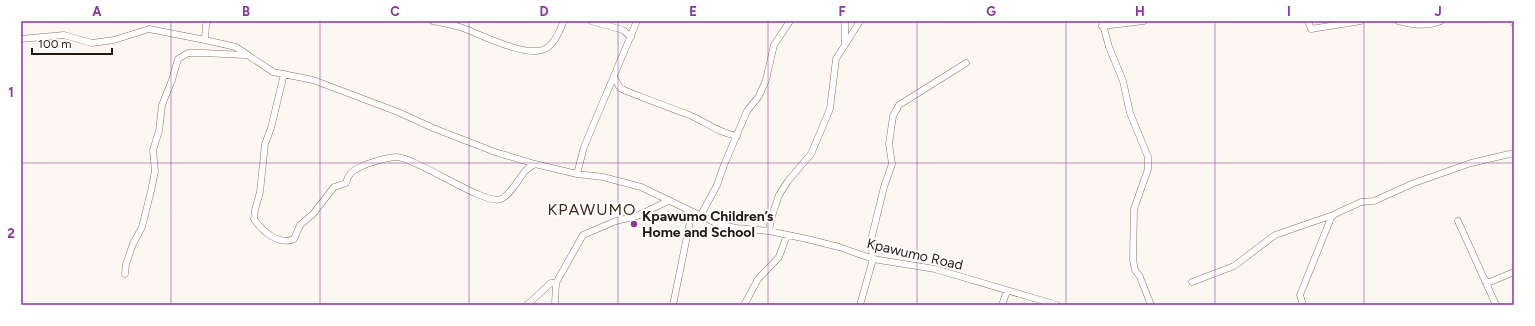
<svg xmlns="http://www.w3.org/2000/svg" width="1535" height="326" viewBox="0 0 1535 326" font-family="Figtree,sans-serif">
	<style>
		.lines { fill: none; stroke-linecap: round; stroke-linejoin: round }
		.minor-casing { stroke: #8f735d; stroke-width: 7 }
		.tertiary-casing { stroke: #8f735d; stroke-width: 9 }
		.minor { stroke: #fff; stroke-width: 6 }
		.tertiary { stroke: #fff; stroke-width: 8 }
		.grid { fill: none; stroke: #8a35a2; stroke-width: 1; stroke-opacity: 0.55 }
		.poi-dot { fill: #8a35a2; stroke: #fff; stroke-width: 1.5 }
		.labels { text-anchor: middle; stroke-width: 4; stroke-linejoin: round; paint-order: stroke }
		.poi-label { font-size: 14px; font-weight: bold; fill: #241910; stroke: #fff; text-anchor: start }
		.street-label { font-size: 14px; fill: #241910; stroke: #fff }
		.quarter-label { font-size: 16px; letter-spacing: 1px; fill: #422915; stroke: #fff }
		.neatline { fill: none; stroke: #8a35a2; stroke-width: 1.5 }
		.grid-label { font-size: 13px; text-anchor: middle; font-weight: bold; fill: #8a35a2 }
	</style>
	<rect width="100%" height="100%" fill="#fdf7f2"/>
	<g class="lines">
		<!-- minor casing -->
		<g class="minor-casing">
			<path id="minor" d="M433 21C443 23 454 25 463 28 482 35 523 56 542 50 555 46 559 31 564 21
				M591 21 623 30 631 37
				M1102 21 1109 47 1123 81 1130 113 1148 157V169L1134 209 1133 260 1135 270 1140 277 1151 305
				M1308 21 1311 29 1361 21
				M1398 21C1414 25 1426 27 1441 21
				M1102 26 1144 21
				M21 39 64 35 92 43 114 40 149 29 205 40 236 47 273 72 313 80 398 112 433 128 495 152 535 164 577 174 603 177 641 187 718 224 736 228 769 231 807 239 839 247 873 259 935 269 1057 305
				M205 40 206 24 208 21
				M845 44V21
				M284 74 271 128 265 144 260 192 255 210 254 219C262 231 279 246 294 239L300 225 313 214 334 187 346 183C349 171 356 169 367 164 376 161 388 157 397 157 419 159 485 206 501 199 510 195 519 179 525 171 528 168 532 166 535 164
				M614 77 620 88 626 91C647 99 667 107 687 114 705 121 718 133 737 136
				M577 174 584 147 637 21
				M701 215 717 185 724 165 747 111 759 96 766 80 774 45 790 21
				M1458 221 1496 305
				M769 231 771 219 779 195 788 181 811 154 830 109 836 59 860 21
				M125 274 126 264 133 244 142 227 151 191 155 171 153 150 159 131 162 105 172 80 178 59 188 53H203L245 55
				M1485 281 1490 282 1514 272
				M1192 282 1234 266 1275 235 1333 215
				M527 305 551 283H556L583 235 616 221 637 216 668 201
				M555 305 556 283
				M673 305 692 212
				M744 305 758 279 779 257 787 235
				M860 305 873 259 871 240 884 187 892 164 889 144 893 116 899 105 966 63
				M1002 305 1007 291
				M1303 305 1300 295 1331 218 1335 214 1361 202 1374 201 1414 183 1471 163 1514 153"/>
		</g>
		<!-- tertiary casing -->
		<g class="tertiary-casing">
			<path id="tertiary" d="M1514 21V22"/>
		</g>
		<!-- minor -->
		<use href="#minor" class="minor"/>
		<!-- tertiary -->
		<use href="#tertiary" class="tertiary"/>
	</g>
	<!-- grid -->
	<path class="grid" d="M171 21V305M320 21V305M469 21V305M618 21V305M768 21V305M917 21V305M1066 21V305M1215 21V305M1364 21V305M21 163H1514"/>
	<!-- markers -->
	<circle class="poi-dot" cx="634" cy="224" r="4"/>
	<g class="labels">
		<!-- poi labels -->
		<g class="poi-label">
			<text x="642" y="221">Kpawumo Children’s<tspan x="642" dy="16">Home and School</tspan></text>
		</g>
		<!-- street labels -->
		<g class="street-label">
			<text transform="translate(915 254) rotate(13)" y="5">Kpawumo Road</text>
		</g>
		<!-- quarter labels -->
		<g class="quarter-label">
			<text x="592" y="215">KPAWUMO</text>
		</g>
	</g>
	<!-- border -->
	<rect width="1535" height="326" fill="none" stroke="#ffffff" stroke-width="44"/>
	<!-- scale -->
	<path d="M32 48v6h80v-6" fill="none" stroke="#241910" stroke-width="2"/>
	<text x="38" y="48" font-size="12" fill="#241910" stroke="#ffffff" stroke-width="3" paint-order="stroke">100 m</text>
	<rect x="22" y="22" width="1491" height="282" class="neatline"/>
	<g class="grid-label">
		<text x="97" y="16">A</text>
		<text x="246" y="16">B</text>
		<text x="395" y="16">C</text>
		<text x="544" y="16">D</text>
		<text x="693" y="16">E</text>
		<text x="842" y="16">F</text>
		<text x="991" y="16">G</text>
		<text x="1140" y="16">H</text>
		<text x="1289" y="16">I</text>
		<text x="1438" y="16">J</text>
		<text x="11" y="97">1</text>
		<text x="11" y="238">2</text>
	</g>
</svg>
